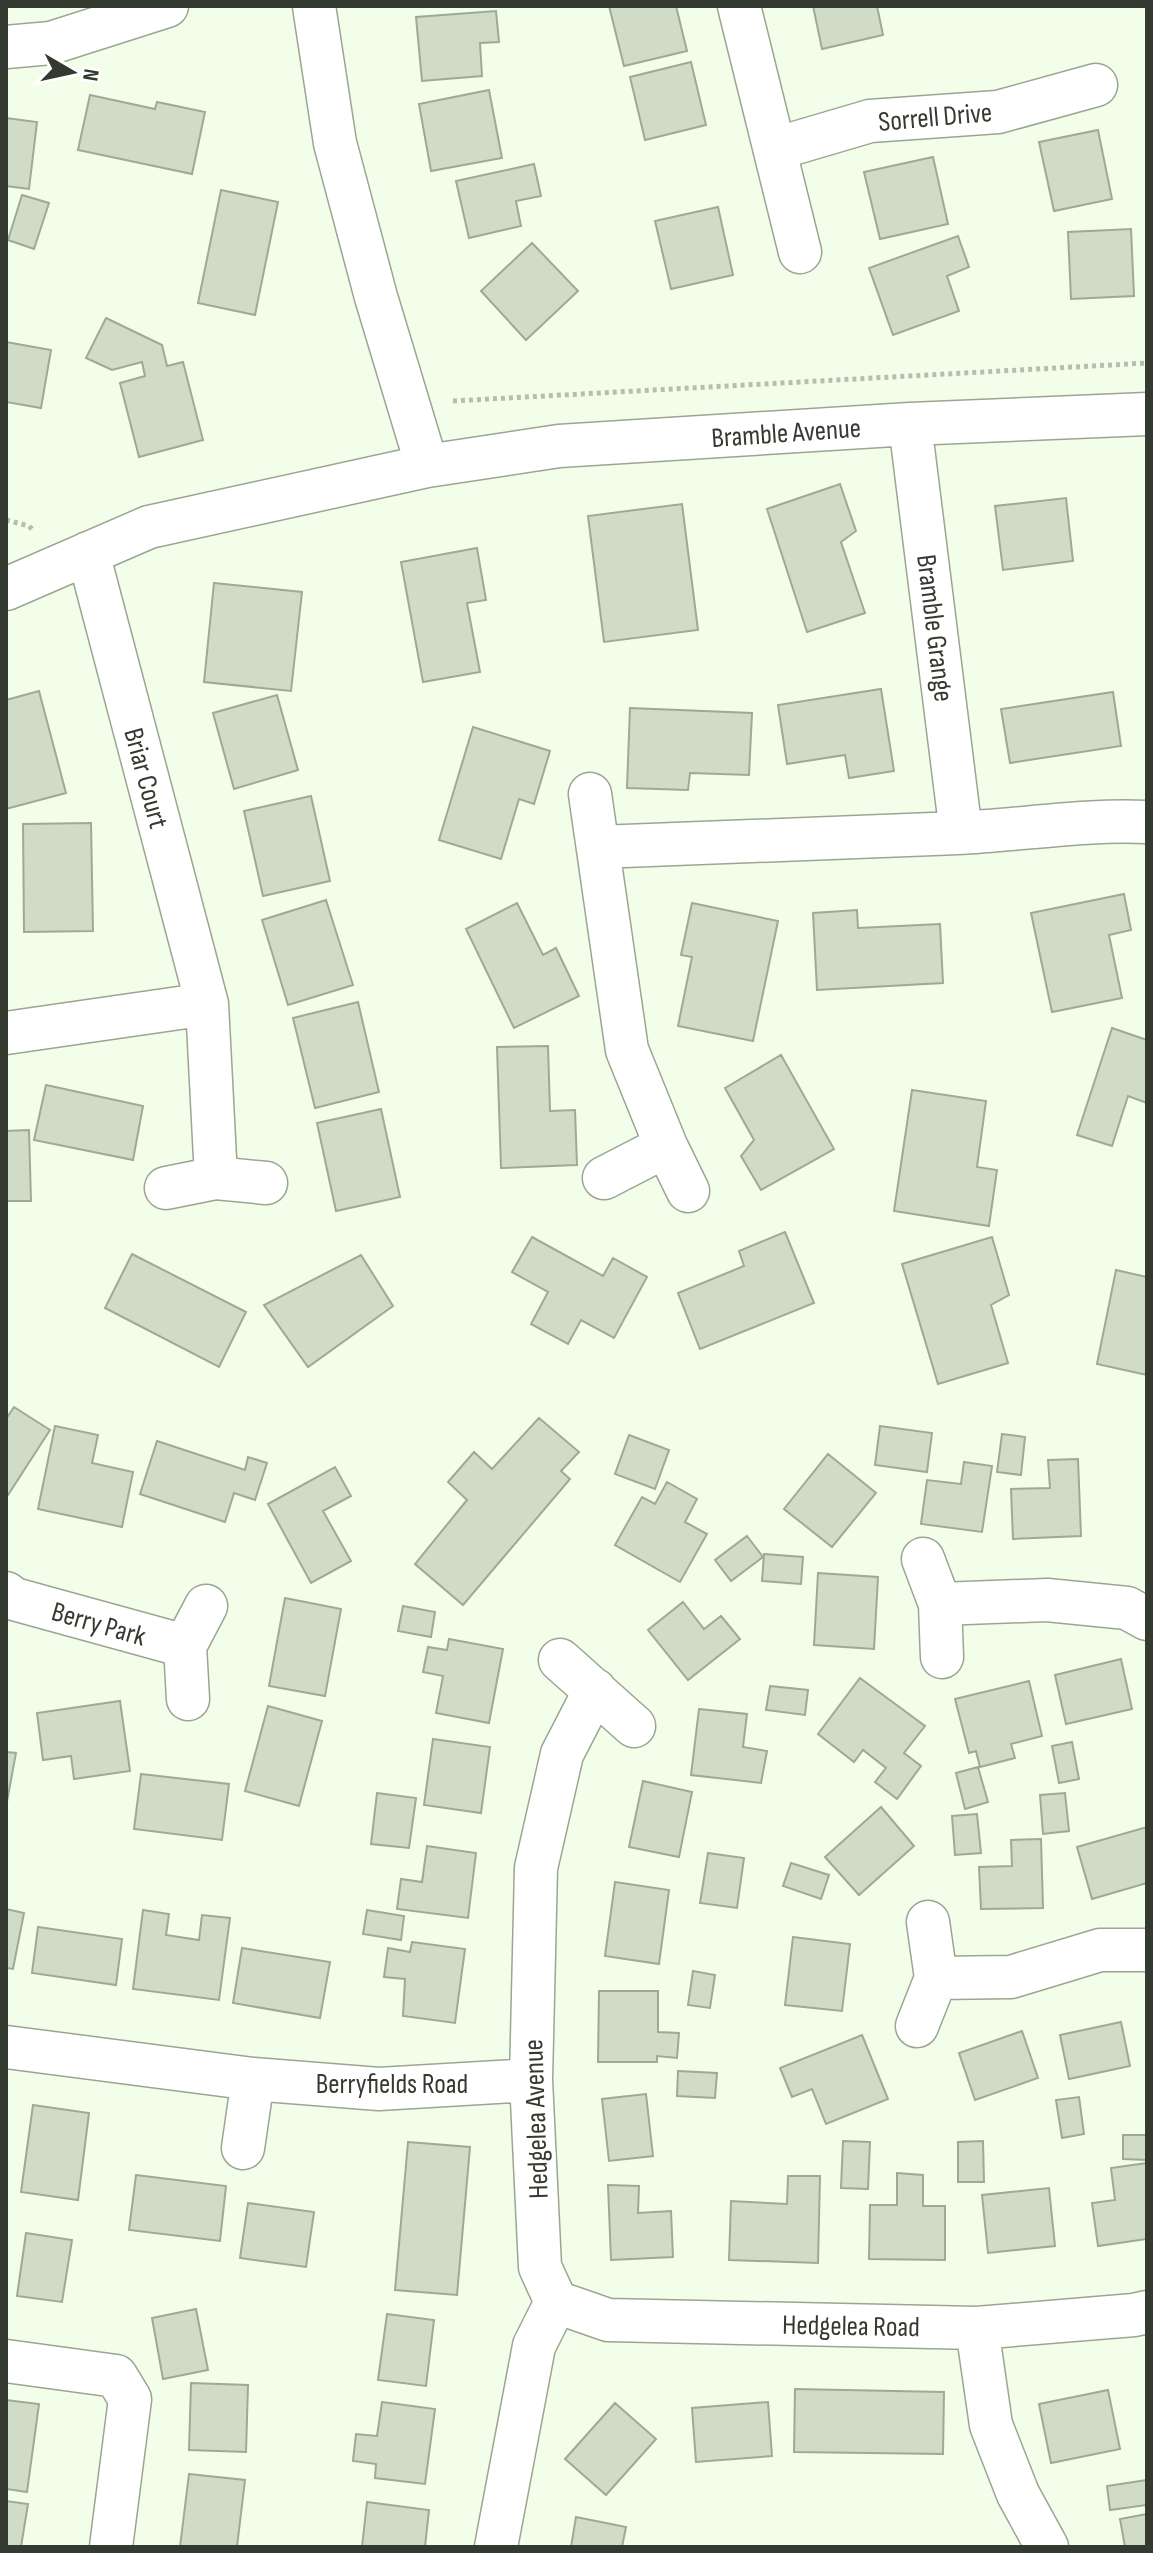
<svg xmlns="http://www.w3.org/2000/svg" width="1153" height="2553" viewBox="0 0 1153 2553" font-family="'Sofia Sans Condensed',sans-serif">
	<style>
		.building { fill: #d0dcc8; stroke: #9ea996; stroke-width: 2 }
		.lines { fill: none; stroke-linecap: round; stroke-linejoin: round }
		.minor-casing { stroke: #9ba692; stroke-width: 45 }
		.path { stroke: #b5bfae; stroke-width: 5; stroke-dasharray: 4 4; stroke-linecap: butt }
		.minor { stroke: #fff; stroke-width: 42 }
		.labels { text-anchor: middle; stroke-width: 8; stroke-linejoin: round; paint-order: stroke }
		.street-label { font-size: 28px; fill: #353a31; stroke: #fff }
	</style>
	<rect width="100%" height="100%" fill="#f2fee9"/>
	<!-- building -->
	<path class="building" d="M609 6H676L687 51 624 66Z
		M813 6H877L883 35 822 49Z
		M496 11 499 42 480 43 482 76 422 81 416 17Z
		M691 62 706 125 645 140 630 77Z
		M489 90 502 158 431 171 419 104Z
		M90 95 155 109 157 102 205 112 192 174 78 150Z
		M6 118 37 122 29 189 6 186Z
		M1098 130 1112 199 1054 211 1039 142Z
		M933 157 948 224 880 239 864 172Z
		M534 164 541 196 516 201 521 226 469 238 456 181Z
		M221 190 278 202 255 315 198 303Z
		M22 195 49 203 34 249 8 240Z
		M718 207 733 275 671 289 655 221Z
		M1131 229 1134 296 1071 299 1068 232Z
		M958 236 969 267 947 276 959 311 893 335 869 268Z
		M532 243 578 291 526 340 481 291Z
		M106 318 162 345 167 366 183 362 203 440 139 457 120 383 145 376 142 362 112 370 86 358Z
		M6 342 51 350 41 408 6 402Z
		M840 484 856 531 841 542 865 613 807 632 767 509Z
		M1066 498 1073 561 1003 570 995 506Z
		M682 504 698 630 604 642 588 516Z
		M477 548 486 600 467 603 480 672 423 682 401 562Z
		M214 583 302 592 291 691 204 682Z
		M881 689 894 771 849 778 845 755 787 764 778 705Z
		M39 691 66 793 6 809V700Z
		M1113 692 1121 746 1010 763 1001 709Z
		M277 695 298 770 234 789 213 713Z
		M630 708 752 713 749 775 690 773 688 790 627 788Z
		M473 727 550 751 534 804 519 799 501 859 439 840Z
		M311 796 330 881 263 896 244 811Z
		M91 823 93 931 24 932 23 824Z
		M1124 894 1131 930 1109 935 1122 998 1052 1012 1031 913Z
		M326 900 353 985 288 1005 262 920Z
		M517 903 543 955 556 948 579 996 514 1028 466 929Z
		M692 903 778 921 753 1041 678 1026 692 957 681 955Z
		M857 910 858 928 940 924 943 983 817 990 813 913Z
		M358 1002 379 1092 315 1108 293 1018Z
		M1112 1028 1147 1040V1103L1128 1096 1112 1146 1077 1135Z
		M548 1046 550 1111 575 1110 577 1165 501 1168 497 1047Z
		M781 1055 834 1149 761 1190 741 1156 754 1140 725 1088Z
		M46 1085 143 1106 133 1160 34 1140Z
		M912 1090 986 1101 977 1167 997 1170 989 1226 894 1211Z
		M381 1109 400 1197 336 1211 317 1123Z
		M29 1130 31 1201H6V1131Z
		M785 1232 814 1303 700 1349 678 1293 744 1266 739 1251Z
		M532 1237 603 1276 613 1258 647 1277 614 1338 581 1320 568 1344 531 1324 548 1292 512 1272Z
		M992 1237 1009 1295 991 1305 1008 1363 938 1384 902 1264Z
		M132 1254 246 1312 219 1367 105 1308Z
		M361 1255 393 1306 308 1367 264 1305Z
		M1116 1270 1147 1277V1375L1097 1364Z
		M14 1407 50 1430 6 1498V1419Z
		M539 1418 579 1452 561 1471 570 1479 463 1605 415 1564 467 1500 448 1482 474 1452 492 1469Z
		M55 1426 98 1435 92 1463 133 1472 122 1527 38 1509Z
		M880 1426 932 1433 927 1472 875 1465Z
		M1002 1434 1025 1437 1021 1475 997 1472Z
		M629 1435 669 1450 655 1489 615 1474Z
		M157 1441 245 1470 248 1457 267 1463 255 1500 234 1493 225 1522 140 1494Z
		M828 1454 876 1493 832 1547 784 1509Z
		M1078 1459 1081 1536 1013 1539 1011 1489 1050 1488 1048 1460Z
		M964 1462 992 1466 982 1532 921 1524 927 1480 961 1484Z
		M335 1467 351 1496 323 1511 351 1561 311 1583 268 1504Z
		M667 1482 697 1499 685 1522 707 1534 680 1582 615 1545 642 1497 655 1504Z
		M747 1536 763 1557 731 1581 715 1560Z
		M764 1554 803 1557 801 1584 762 1581Z
		M818 1573 878 1577 874 1649 814 1645Z
		M285 1598 341 1609 325 1696 269 1686Z
		M683 1602 704 1629 721 1616 740 1639 688 1680 648 1630Z
		M403 1606 435 1612 431 1637 398 1631Z
		M449 1639 503 1649 489 1723 436 1713 443 1676 423 1672 428 1647 447 1650Z
		M1121 1659 1132 1709 1066 1724 1055 1675Z
		M860 1678 925 1726 904 1753 921 1766 897 1799 875 1782 886 1768 863 1750 854 1762 818 1734Z
		M1029 1681 1042 1736 1011 1744 1015 1758 980 1767 976 1751 969 1753 955 1699Z
		M770 1686 808 1690 805 1715 766 1710Z
		M120 1701 130 1771 74 1779 71 1756 43 1760 37 1713Z
		M268 1706 322 1721 299 1806 245 1791Z
		M699 1709 747 1714 743 1747 767 1751 761 1783 691 1775Z
		M433 1739 490 1747 481 1813 424 1805Z
		M1072 1742 1079 1779 1059 1783 1052 1746Z
		M6 1752 16 1753 6 1807Z
		M978 1767 988 1802 965 1809 956 1773Z
		M141 1774 229 1784 222 1840 134 1829Z
		M643 1781 692 1792 679 1857 629 1847Z
		M377 1793 416 1798 409 1848 371 1844Z
		M1065 1793 1069 1831 1043 1834 1040 1795Z
		M881 1807 914 1846 859 1895 825 1857Z
		M977 1814 981 1853 955 1855 952 1816Z
		M1147 1827V1883L1092 1899 1077 1847Z
		M1041 1839 1043 1908 981 1909 979 1867 1012 1866 1011 1840Z
		M427 1846 476 1853 468 1918 397 1909 401 1879 422 1882Z
		M708 1853 744 1858 737 1908 700 1903Z
		M791 1863 829 1875 821 1899 783 1886Z
		M615 1882 669 1890 659 1964 605 1956Z
		M6 1909 24 1913 13 1969 6 1968Z
		M143 1910 169 1914 166 1935 199 1940 202 1915 230 1918 219 2000 133 1989Z
		M367 1910 404 1916 401 1940 363 1934Z
		M38 1927 122 1939 116 1985 32 1973Z
		M793 1937 850 1944 842 2011 785 2005Z
		M412 1942 465 1949 455 2023 403 2016 405 1979 384 1977 388 1948 410 1952Z
		M242 1948 330 1962 320 2018 233 2003Z
		M693 1971 715 1975 710 2008 688 2005Z
		M599 1991H658V2032L679 2033 677 2058 657 2056V2062H598Z
		M1121 2022 1130 2066 1069 2079 1060 2035Z
		M1022 2031 1038 2078 975 2100 959 2053Z
		M862 2035 888 2099 826 2124 812 2089 792 2097 780 2068Z
		M678 2071 717 2073 715 2098 677 2096Z
		M646 2094 653 2156 609 2161 602 2099Z
		M1079 2097 1084 2134 1062 2138 1056 2100Z
		M33 2105 89 2113 78 2200 21 2192Z
		M1123 2135H1147V2160L1123 2159Z
		M843 2141 870 2142 868 2189 841 2188Z
		M983 2141 984 2182H958V2142Z
		M408 2142 470 2147 457 2295 395 2290Z
		M1147 2163V2239L1098 2246 1092 2203 1115 2200 1111 2168Z
		M897 2173 923 2175V2206H945V2260L869 2259 870 2205H897Z
		M136 2175 226 2186 220 2241 129 2230Z
		M788 2176H820L818 2263 729 2260 731 2201 787 2204Z
		M608 2185 639 2186 638 2213 671 2211 673 2257 611 2260Z
		M1049 2188 1055 2246 988 2253 982 2195Z
		M248 2203 314 2212 306 2267 240 2258Z
		M26 2233 72 2240 62 2302 17 2296Z
		M196 2309 208 2370 163 2379 152 2318Z
		M387 2314 434 2320 426 2386 378 2380Z
		M191 2383 248 2385 246 2452 189 2450Z
		M795 2389 944 2392 943 2454 794 2452Z
		M1108 2390 1120 2449 1051 2463 1039 2404Z
		M6 2400 39 2404 27 2492 6 2489Z
		M382 2402 435 2409 425 2484 375 2478 376 2464 353 2461 356 2434 377 2436Z
		M768 2402 772 2456 696 2462 692 2408Z
		M615 2403 656 2439 606 2495 565 2459Z
		M189 2474 245 2480 237 2547H180Z
		M1147 2480V2505L1110 2510 1107 2486Z
		M6 2501 28 2504 21 2547H6Z
		M367 2502 429 2510 425 2547H362Z
		M1147 2514V2547H1125L1120 2519Z
		M576 2517 626 2527 622 2547H571Z"/>
	<g class="lines">
		<!-- minor casing -->
		<g class="minor-casing">
			<path id="minor" d="M314 6 335 143 376 297 427 466
				M739 6 800 252
				M6 47 51 43 167 6
				M775 149 870 121 998 112 1096 85
				M910 424 961 833
				M88 553 207 1004 216 1178
				M6 589 149 527 427 466 559 446 910 424 1147 414
				M590 794 627 1050 666 1146 688 1191
				M599 847C719 842 839 838 958 833 1021 830 1084 819 1147 822
				M6 1033 207 1004
				M604 1178 666 1146
				M166 1188 216 1178 266 1183
				M923 1559 940 1604 942 1657
				M6 1593 14 1599 185 1646
				M940 1604 1047 1600 1127 1608 1147 1619
				M560 1660 634 1726
				M188 1699 185 1646 206 1606
				M936 1978 1011 1977 1100 1950H1147
				M917 2026 936 1978 928 1922
				M6 2047 253 2079 379 2089 531 2080
				M243 2148 253 2079
				M556 2302 540 2267 531 2080 536 1868 562 1754 595 1690
				M556 2302 608 2320 977 2328 1134 2315 1147 2312
				M977 2328 991 2425 1018 2494 1047 2547
				M6 2361 116 2376 130 2399 111 2547
				M496 2547 534 2346 556 2302"/>
		</g>
		<!-- path -->
		<path class="path" d="M453 401 1147 363
			M6 520 29 526 33 530"/>
		<!-- minor -->
		<use href="#minor" class="minor"/>
	</g>
	<g class="labels">
		<!-- street labels -->
		<g class="street-label">
			<text transform="translate(935 116) rotate(-5)" y="10">Sorrell Drive</text>
			<text transform="translate(786 432) rotate(-4)" y="10">Bramble Avenue</text>
			<text transform="translate(936 628) rotate(83)" y="10">Bramble Grange</text>
			<text transform="translate(147 778) rotate(75)" y="10">Briar Court</text>
			<text transform="translate(99 1623) rotate(16)" y="10">Berry Park</text>
			<text x="392" y="2093">Berryfields Road</text>
			<text transform="translate(535 2119) rotate(-92)" y="10">Hedgelea Avenue</text>
			<text transform="translate(851 2325) rotate(1)" y="10">Hedgelea Road</text>
		</g>
	</g>
	<!-- border -->
	<rect width="1153" height="2553" fill="none" stroke="#353a31" stroke-width="16"/>
	<!-- north arrow -->
	<g transform="translate(72 72) rotate(99)" stroke="#ffffff" stroke-width="6" paint-order="stroke">
	<path d="M0-6L14 30L0 20L-14 30Z" fill="#353a31"/>
	<text y="-12" font-size="22" font-weight="bold" text-anchor="middle" fill="#353a31">N</text>
	</g>
</svg>
